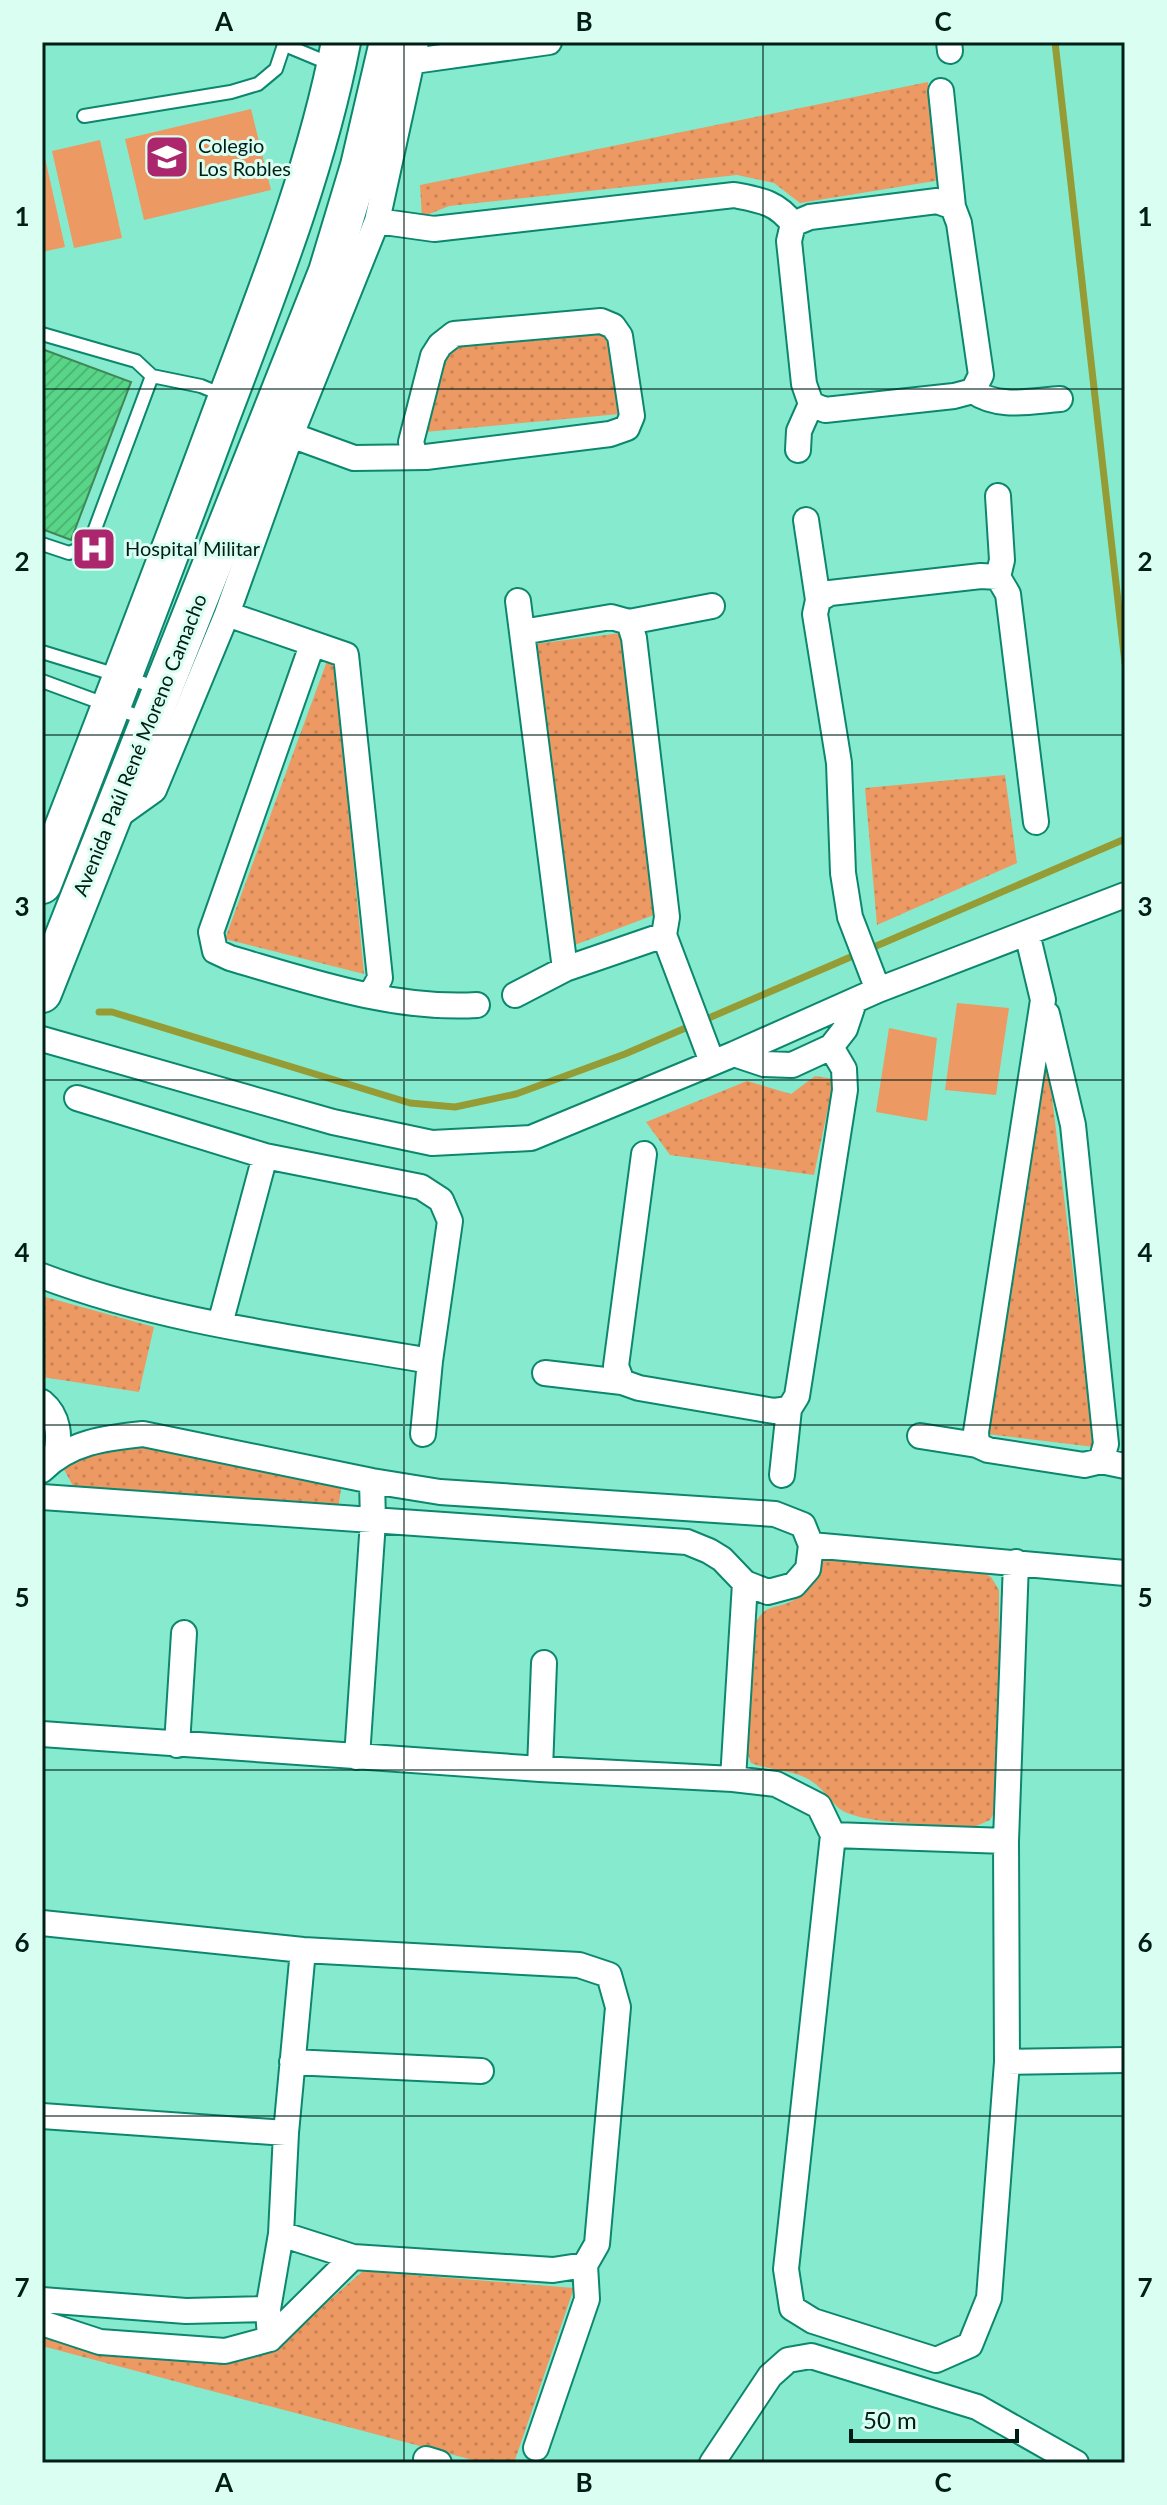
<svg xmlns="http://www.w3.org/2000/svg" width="1167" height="2505" viewBox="0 0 1167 2505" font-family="Lato,sans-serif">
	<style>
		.grass { fill: #ec9963 }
		.park { fill: url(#park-dots) }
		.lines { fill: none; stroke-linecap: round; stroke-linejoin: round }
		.stream { stroke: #959c35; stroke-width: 7 }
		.building { fill: url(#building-hatch); stroke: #3e8858; stroke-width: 2 }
		.service-casing { stroke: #0c876e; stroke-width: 16 }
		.minor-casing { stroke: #0c876e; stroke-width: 28 }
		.primary-casing { stroke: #0c876e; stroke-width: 42 }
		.service { stroke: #fff; stroke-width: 12 }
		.minor { stroke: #fff; stroke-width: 24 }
		.primary { stroke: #fff; stroke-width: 38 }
		.grid { fill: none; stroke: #001e16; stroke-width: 2; stroke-opacity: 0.55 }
		.labels { text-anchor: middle; stroke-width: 6; stroke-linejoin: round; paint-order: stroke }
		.poi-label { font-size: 20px; fill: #001e16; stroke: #dafff2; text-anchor: start }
		.street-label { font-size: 20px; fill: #001e16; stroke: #dafff2 }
		.neatline { fill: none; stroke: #001e16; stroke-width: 3 }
		.grid-label { font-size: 26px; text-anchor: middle; font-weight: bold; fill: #001e16 }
	</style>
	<defs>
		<pattern id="park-dots" width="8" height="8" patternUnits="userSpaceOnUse" patternTransform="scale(2)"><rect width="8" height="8" fill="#ec9963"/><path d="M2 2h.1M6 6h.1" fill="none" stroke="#c98355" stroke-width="1.8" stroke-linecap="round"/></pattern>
		<pattern id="building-hatch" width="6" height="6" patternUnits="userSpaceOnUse" patternTransform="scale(2)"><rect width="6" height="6" fill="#59d588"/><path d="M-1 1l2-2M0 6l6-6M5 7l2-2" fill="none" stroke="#4cb675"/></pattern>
	</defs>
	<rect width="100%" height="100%" fill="#86ebce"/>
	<!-- grass -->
	<path class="grass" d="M251 109 271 190 144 220 125 139Z
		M100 140 122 238 74 248 52 151Z
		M43 149 65 247 42 252V150Z
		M957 1003 1009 1008 996 1095 945 1090Z
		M889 1028 937 1038 927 1121 876 1112Z"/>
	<!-- park -->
	<path class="park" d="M928 82 941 180 800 203 774 183 737 175 449 206 422 217 420 185Z
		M593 331 606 337 611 345 620 414 425 432 445 361 454 347Z
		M621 633 654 915 572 946 535 644Z
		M327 661 335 665 364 974 225 939Z
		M1005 775 1017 863 877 925 865 788Z
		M1047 1055 1094 1447 988 1434Z
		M815 1076 834 1079 814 1175 670 1155 646 1122 747 1081 791 1094Z
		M42 1296 154 1327 139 1392 42 1377Z
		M130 1445 342 1483 338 1509 73 1486 62 1466 100 1448Z
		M827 1557 974 1567 991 1577 999 1590V1804L990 1820 974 1827C944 1825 865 1824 843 1811 831 1804 823 1786 806 1778 791 1770 768 1770 751 1763L744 1744 753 1629C764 1600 776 1612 797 1598 811 1588 815 1569 827 1557Z
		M363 2271 574 2288 514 2463H484L42 2346V2334L220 2361 270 2352Z"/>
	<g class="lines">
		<!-- stream -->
		<path class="stream" d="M1055 42 1125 663
			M99 1012H112L410 1103 455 1107 516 1094 625 1054 1125 839"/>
	</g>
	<!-- building -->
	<path class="building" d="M42 349 131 382 71 540 42 529Z"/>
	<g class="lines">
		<!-- service casing -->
		<g class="service-casing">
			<path id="service" d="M285 45 333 65
				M84 116 231 92 258 84 276 69 285 42
				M42 334 136 361 152 376 201 386 225 396
				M42 544 69 553 89 545 152 376
				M42 652 159 688
				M42 681 148 720"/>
		</g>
		<!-- minor casing -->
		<g class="minor-casing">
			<path id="minor" d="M949 42 950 51
				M414 61 549 42
				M377 221 434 229 734 195C760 200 777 202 793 224L789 241 804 384 811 404 825 410 954 396 973 391 981 375 959 223 953 207 941 91
				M793 224 810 217 937 201 953 207
				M973 391C998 409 1031 401 1060 399
				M291 435 354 458 426 457 610 434 627 428 632 416 620 336 613 326 601 321 454 334 440 345 433 356 411 442 415 456
				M798 450 799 431 811 404
				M998 496 1002 560 998 577 1008 594 1036 822
				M806 520 818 600 815 614 839 763 843 873 850 917 878 990
				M818 600 830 593 981 576 998 577
				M518 601 565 969
				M227 614 346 655 380 978 371 994
				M629 622 634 638 667 917 664 935 712 1062
				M522 632 611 617 629 622 712 606
				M312 645 211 932 215 951 230 958C309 981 393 1010 477 1005
				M112 820 154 790 227 614 291 435 377 221 416 42
				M515 995 565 969 664 935
				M1047 1014 1073 1125 1106 1444 1101 1461
				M42 1039 333 1122 432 1143 531 1138 734 1054 878 990 1125 895
				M734 1054 764 1064 792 1065 831 1047 845 1029 854 1002
				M77 1098 265 1156 421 1187 441 1200 450 1221 430 1361 423 1434
				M42 1276C166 1323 300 1338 430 1361
				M220 1324 265 1156
				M545 1373 622 1382 639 1388 774 1411 789 1409
				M622 1382 616 1366 644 1154
				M42 1402C59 1416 61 1438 55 1457
				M920 1436 977 1445 988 1450 1084 1465 1101 1461 1125 1466
				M977 1445 976 1432 1043 1000 1027 933
				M42 1470C70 1442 105 1438 143 1434L372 1481 440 1492 775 1514 803 1525 811 1545 1125 1573
				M782 1475 789 1409 797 1396 845 1090 844 1069 831 1047
				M42 1497 687 1542 709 1551 722 1559 745 1583 768 1592 794 1585 808 1569 811 1545
				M42 1734 540 1769 733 1779 776 1784 819 1806 833 1835 1006 1841
				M177 1745 184 1633
				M357 1757 373 1521 372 1481
				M540 1769 544 1663
				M733 1779 745 1583
				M833 1835 786 2269 792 2308 813 2321 936 2360 970 2345 989 2298 1007 2062 1006 1841 1016 1562
				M42 1923 303 1950 579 1965 609 1975 618 2007 597 2244 585 2265 587 2299 536 2448
				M292 2062 481 2071
				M1007 2062 1125 2060
				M42 2116 286 2133
				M281 2234 353 2257 553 2270 585 2265
				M42 2300 186 2311 268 2309
				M42 2323 100 2342 225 2351 270 2339 353 2257
				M270 2339 268 2309 281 2234 286 2133 303 1950
				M426 2459 439 2463
				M712 2463 770 2376 788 2360 811 2356 977 2407 1076 2463"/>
		</g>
		<!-- primary casing -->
		<g class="primary-casing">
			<path id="primary" d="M42 884C103 728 163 572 221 415 267 293 316 171 341 42
				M42 993 328 272 360 166 389 42"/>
		</g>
		<!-- service -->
		<use href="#service" class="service"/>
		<!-- minor -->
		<use href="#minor" class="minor"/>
		<!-- primary -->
		<use href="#primary" class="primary"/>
	</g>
	<!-- grid -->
	<path class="grid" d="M404 42V2463M763 42V2463M42 389H1125M42 735H1125M42 1080H1125M42 1425H1125M42 1770H1125M42 2116H1125"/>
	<!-- icons -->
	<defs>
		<g id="school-square" transform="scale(2.3)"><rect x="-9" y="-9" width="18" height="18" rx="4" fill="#ac266d" stroke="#dafff2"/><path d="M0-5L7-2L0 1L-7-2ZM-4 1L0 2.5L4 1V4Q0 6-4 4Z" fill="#fff"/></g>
		<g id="hospital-square" transform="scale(2.3)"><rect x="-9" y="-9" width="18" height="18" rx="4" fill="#ac266d" stroke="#dafff2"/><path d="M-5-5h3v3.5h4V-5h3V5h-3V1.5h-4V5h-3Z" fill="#fff"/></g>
	</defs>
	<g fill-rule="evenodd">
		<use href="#school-square" x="167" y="157"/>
		<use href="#hospital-square" x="94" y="549"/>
	</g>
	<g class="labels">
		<!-- poi labels -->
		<g class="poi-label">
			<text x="198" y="153">Colegio<tspan x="198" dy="23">Los Robles</tspan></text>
			<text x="125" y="556">Hospital Militar</text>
		</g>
		<!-- street labels -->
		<g class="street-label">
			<text transform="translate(140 745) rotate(-68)" y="7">Avenida Paúl René Moreno Camacho</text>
		</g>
	</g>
	<!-- border -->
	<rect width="1167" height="2505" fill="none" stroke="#dafff2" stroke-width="88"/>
	<!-- scale -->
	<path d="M851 2429v12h166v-12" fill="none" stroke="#001e16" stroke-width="4"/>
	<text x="863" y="2429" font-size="24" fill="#001e16" stroke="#dafff2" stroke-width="6" paint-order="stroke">50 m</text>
	<rect x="44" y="44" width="1079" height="2417" class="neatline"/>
	<g class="grid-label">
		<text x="224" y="31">A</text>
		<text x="584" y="31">B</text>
		<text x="943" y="31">C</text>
		<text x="22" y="226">1</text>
		<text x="1145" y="226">1</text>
		<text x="22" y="571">2</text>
		<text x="1145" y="571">2</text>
		<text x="22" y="916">3</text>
		<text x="1145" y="916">3</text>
		<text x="22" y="1262">4</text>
		<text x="1145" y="1262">4</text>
		<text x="22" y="1607">5</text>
		<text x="1145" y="1607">5</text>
		<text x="22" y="1952">6</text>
		<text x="1145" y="1952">6</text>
		<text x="22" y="2297">7</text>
		<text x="1145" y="2297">7</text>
		<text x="224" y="2492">A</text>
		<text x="584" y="2492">B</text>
		<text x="943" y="2492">C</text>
	</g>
</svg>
